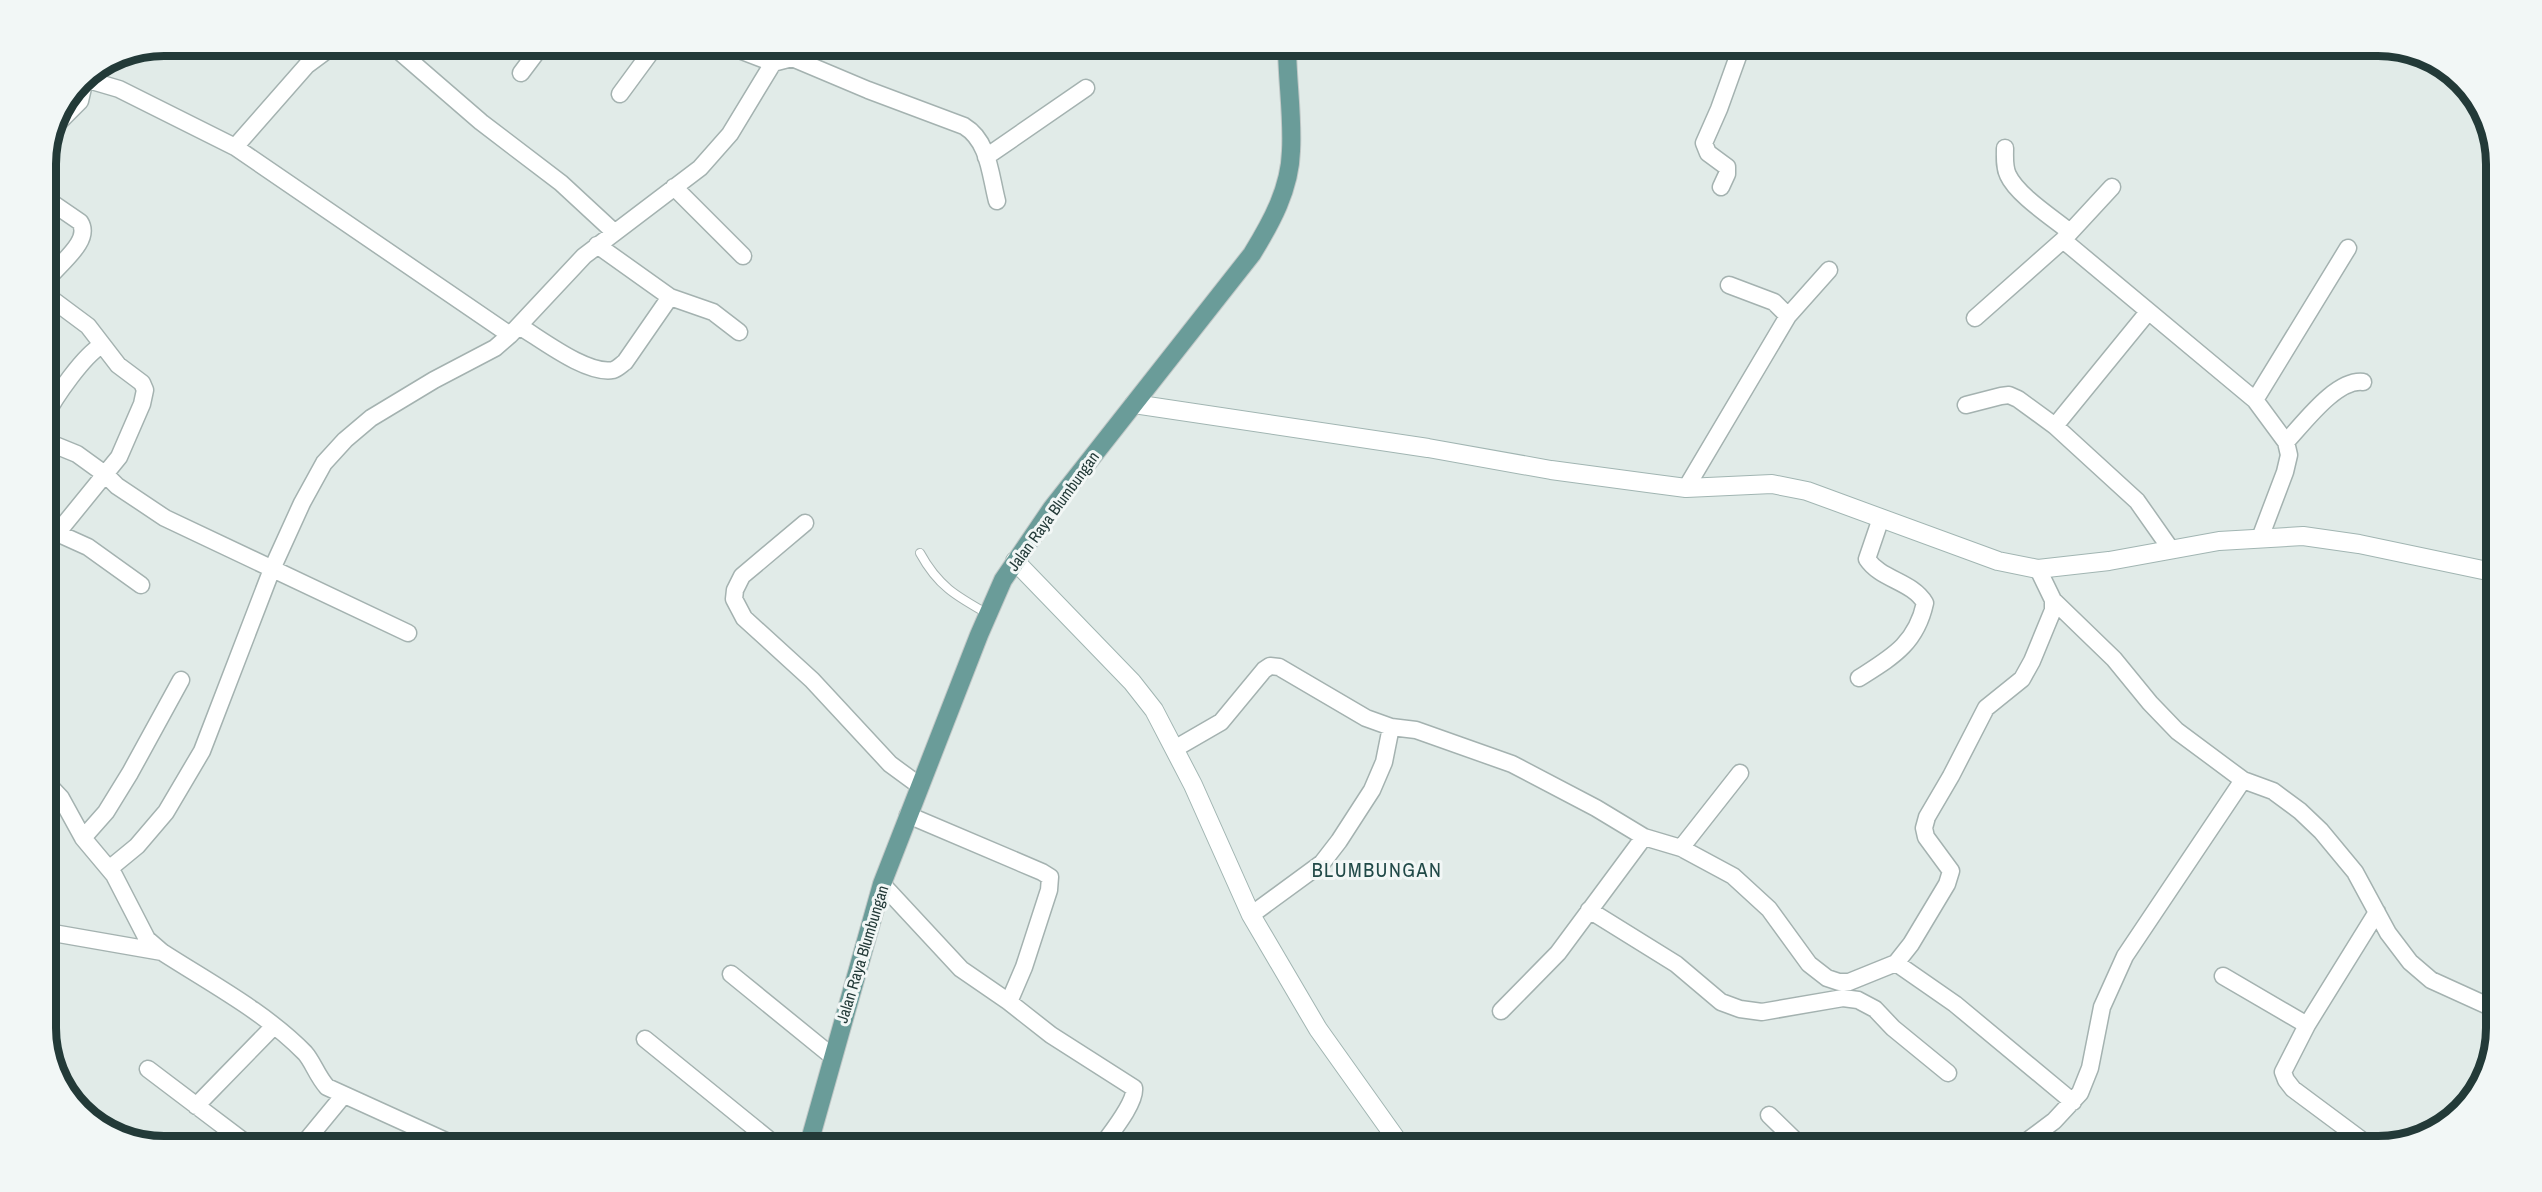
<svg xmlns="http://www.w3.org/2000/svg" width="2542" height="1192" viewBox="0 0 2542 1192" font-family="'Archivo Narrow',sans-serif">
	<style>
		.lines { fill: none; stroke-linecap: round; stroke-linejoin: round }
		.lane-casing { stroke: #a4b2b0; stroke-width: 10 }
		.street-casing { stroke: #a4b2b0; stroke-width: 19 }
		.secondary-casing { stroke: #a1b5b2; stroke-width: 20 }
		.primary-casing { stroke: #c1c8c7; stroke-width: 20 }
		.lane { stroke: #fff; stroke-width: 8 }
		.street { stroke: #fff; stroke-width: 16 }
		.secondary { stroke: #fff; stroke-width: 18 }
		.primary { stroke: #6a9c99; stroke-width: 18 }
		.labels { text-anchor: middle; stroke-width: 6; stroke-linejoin: round; paint-order: stroke }
		.street-label { font-size: 16px; fill: #233a38; stroke: #f2f7f6 }
		.quarter-label { font-size: 20px; letter-spacing: 1.5px; fill: #214a48; stroke: #f2f7f6 }
		.rim { fill: none; stroke: #233a38; stroke-width: 8 }
	</style>
	<rect width="100%" height="100%" fill="#e1ebe8"/>
	<g class="lines">
		<!-- lane casing -->
		<g class="lane-casing">
			<path id="lane" d="M920 553C938 586 956 596 988 614"/>
		</g>
		<!-- street casing -->
		<g class="street-casing">
			<path id="street" d="M392 45 481 122 561 183 614 232
				M726 45 773 63 792 58 868 90 964 126C989 141 990 174 997 201
				M521 73 542 45
				M85 79 119 89 235 147 510 335
				M620 94 656 45
				M52 129 80 101 85 79 82 78
				M235 147 307 65 334 45
				M2005 148C2005 157 2004 167 2008 175 2017 195 2053 218 2070 232
				M986 157 1086 88
				M674 187 743 256
				M1721 187 1727 174V167L1708 153 1704 143 1719 109 1742 45
				M45 198 80 222C93 242 54 267 45 283
				M2063 240 2255 400 2286 442 2289 455 2285 472 2260 538
				M597 245 670 297 713 312 739 332
				M1729 285 1774 302 1788 316
				M45 289 49 297 88 326 118 365 142 383 145 390 142 404 119 457 45 548
				M1975 318 2063 240 2112 187
				M519 326C541 339 587 375 613 370 617 369 621 365 625 362L670 297
				M2255 400 2348 248
				M1966 405 2001 396 2009 395 2018 399 2055 426 2137 501 2170 548
				M45 417C54 398 84 355 102 345
				M2055 426 2148 312
				M2286 442C2304 423 2336 379 2363 382
				M50 443 77 454 106 475 117 486 165 518 408 633
				M1686 488 1788 316 1829 270
				M805 523 742 576 735 590 734 599 744 618 812 680 890 764 920 786
				M57 533 88 547 141 585
				M2038 569 2053 600 2114 659 2150 703 2177 731 2243 780 2273 791 2300 811 2321 831 2355 872 2388 933 2410 962 2431 980 2497 1010
				M1859 678C1892 657 1916 644 1925 603 1912 581 1881 580 1867 559L1881 518
				M1176 748 1221 722 1264 670 1270 666 1279 667 1366 718 1391 727 1416 730 1512 764 1596 808 1644 837 1681 848 1733 876 1769 909 1809 964 1827 978 1839 982H1849L1896 963 1911 944 1947 884 1951 871 1926 837 1924 828 1927 817 1951 776 1986 708 2022 679 2032 661 2053 610V600
				M45 781 61 798 83 838 114 875 147 939 162 952C210 983 265 1012 305 1053 313 1062 317 1076 327 1087L459 1147
				M908 815 1042 872 1050 877 1049 890 1024 967 1009 1002
				M83 838 106 812 130 773 181 680
				M1681 848 1740 773
				M109 869 137 846 166 812 202 751 272 569 302 503 324 463 345 440 371 418 434 380 495 348 510 335 584 256 700 168 730 134 773 63
				M882 884 961 969 1009 1002 1051 1035 1134 1088C1136 1103 1110 1134 1101 1147
				M1589 910 1676 964 1721 1002 1740 1009 1762 1012 1843 998 1858 1000 1875 1009 1893 1028 1948 1073
				M1251 915 1322 863 1339 841 1372 790 1384 762 1391 727
				M45 935 59 934 162 952
				M1896 963 1955 1004 2073 1102
				M731 974 833 1057
				M2223 976 2307 1025
				M1501 1011 1558 953 1644 837
				M645 1039 778 1147
				M148 1069 251 1147
				M196 1106 274 1026
				M1769 1115 1802 1147
				M301 1147 343 1096
				M2019 1147 2054 1121 2080 1093 2090 1068 2102 1007 2125 956 2243 780
				M2371 1147 2293 1089 2286 1080 2283 1072 2307 1025 2377 912"/>
		</g>
		<!-- secondary casing -->
		<g class="secondary-casing">
			<path id="secondary" d="M1134 404 1428 448 1551 470 1648 483 1686 488 1772 484 1807 491 1998 561 2038 569 2109 561 2219 541 2303 536 2359 544 2497 573
				M1015 561 1132 682 1154 710 1193 785 1251 915 1318 1029 1402 1147"/>
		</g>
		<!-- primary casing -->
		<g class="primary-casing">
			<path id="primary" d="M808 1147 882 884 979 635 1003 580 1052 508 1252 254C1271 223 1290 189 1291 151 1293 116 1287 80 1287 45"/>
		</g>
		<!-- lane -->
		<use href="#lane" class="lane"/>
		<!-- street -->
		<use href="#street" class="street"/>
		<!-- secondary -->
		<use href="#secondary" class="secondary"/>
		<!-- primary -->
		<use href="#primary" class="primary"/>
	</g>
	<g class="labels">
		<!-- street labels -->
		<g class="street-label">
			<text transform="translate(1053 511) rotate(-54)" y="6">Jalan Raya Blumbungan</text>
			<text transform="translate(862 954) rotate(-73)" y="6">Jalan Raya Blumbungan</text>
		</g>
		<!-- quarter labels -->
		<g class="quarter-label">
			<text x="1377" y="877">BLUMBUNGAN</text>
		</g>
	</g>
	<!-- crop -->
	<path d="M0 0H2542V1192H0ZM164 56H2378A108 108 0 0 1 2486 164V1028A108 108 0 0 1 2378 1136H164A108 108 0 0 1 56 1028V164A108 108 0 0 1 164 56Z" fill="#f2f7f6" fill-rule="evenodd"/>
	<path class="rim" d="M164 56H2378A108 108 0 0 1 2486 164V1028A108 108 0 0 1 2378 1136H164A108 108 0 0 1 56 1028V164A108 108 0 0 1 164 56Z"/>
</svg>
